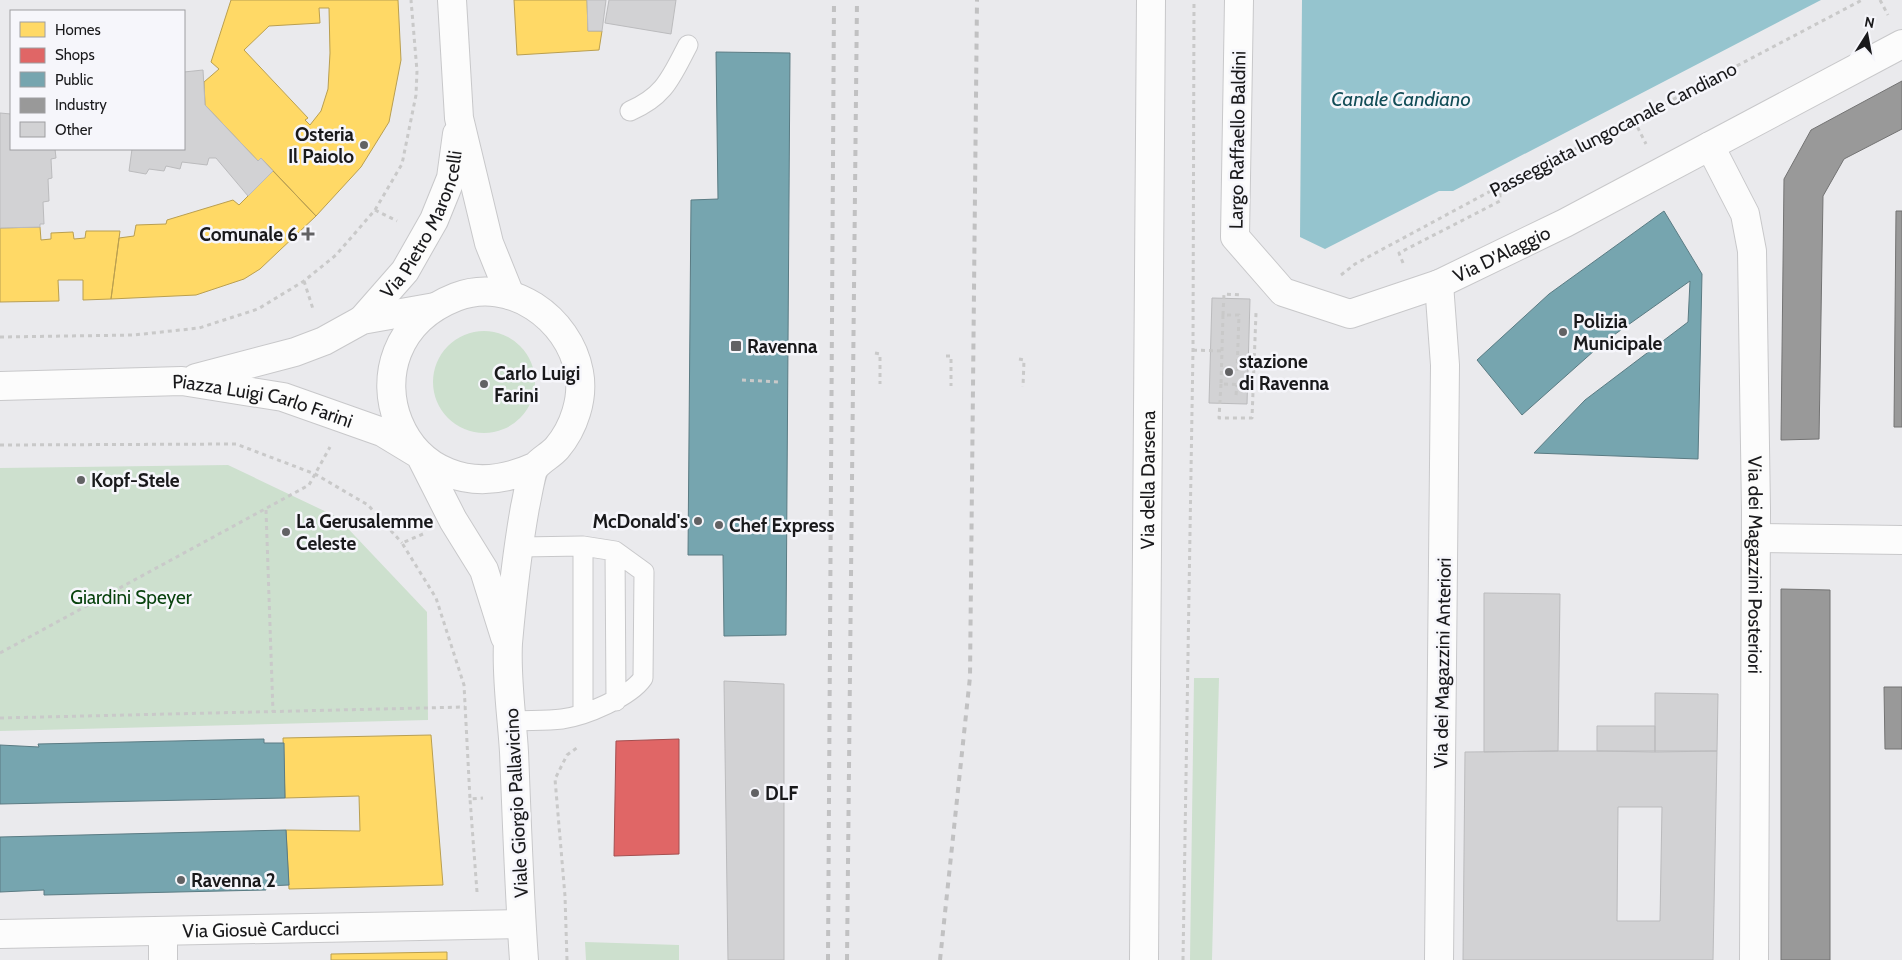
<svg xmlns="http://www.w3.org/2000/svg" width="1902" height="960" viewBox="0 0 1902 960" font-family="Cabin,sans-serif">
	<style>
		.green { fill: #cde0ce }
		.water { fill: #95c4ce }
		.homes { fill: #ffd966; stroke: #ba9f50; fill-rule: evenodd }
		.shops { fill: #e06666; stroke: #a44f50 }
		.public { fill: #76a5af; stroke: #5a7b83 }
		.industry { fill: #999; stroke: #737373 }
		.building { fill: #d2d2d4; stroke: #bbbbbd; fill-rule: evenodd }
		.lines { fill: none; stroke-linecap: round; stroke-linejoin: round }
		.lane-casing { stroke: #c8c8ca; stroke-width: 21 }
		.street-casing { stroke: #c8c8ca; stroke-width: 30 }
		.secondary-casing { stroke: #c8c8ca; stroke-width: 30 }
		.path { stroke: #c9c9c9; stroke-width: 3; stroke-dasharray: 4 4; stroke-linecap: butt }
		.lane { stroke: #fcfcfc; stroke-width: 19 }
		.street { stroke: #fcfcfc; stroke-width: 28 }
		.secondary { stroke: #fcfcfc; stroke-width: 28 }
		.rail { stroke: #c1c1c2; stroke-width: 4; stroke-dasharray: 6 6; stroke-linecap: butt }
		.poi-dot { fill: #626264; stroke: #f6f6fb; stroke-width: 2 }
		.labels { text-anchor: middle; stroke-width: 5; stroke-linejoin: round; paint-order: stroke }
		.street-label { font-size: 19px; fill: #19191b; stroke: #f6f6fb }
		.poi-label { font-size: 19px; font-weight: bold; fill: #19191b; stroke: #f6f6fb; text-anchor: start }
		.park-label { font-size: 19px; fill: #09430e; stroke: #f6f6fb }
		.water-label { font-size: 20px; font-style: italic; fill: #124d57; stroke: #f6f6fb }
	</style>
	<rect width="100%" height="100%" fill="#eaeaed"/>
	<!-- green -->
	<path class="green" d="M433 382a51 51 0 1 1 102 0a51 51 0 1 1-102 0Z
		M228 465 337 517 427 612 428 720 0 731V468Z
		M1194 678H1219L1212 960H1190Z
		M585 942 679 945V960H586Z"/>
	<!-- water -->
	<path class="water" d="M1302 0H1821L1453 191H1439L1325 249 1300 237Z"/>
	<!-- homes -->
	<path class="homes" d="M231 0H398L401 60 389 122 361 167 316 216 261 158 258 161 205 105 204 82 219 69 211 62ZM319 8H329L330 53 328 89 321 111 310 125 305 120 308 118 244 50 269 26 320 23Z
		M514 0H587L588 31H602L599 50 517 55Z
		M273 171 316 216 260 269 244 279 196 295 111 299 119 238 134 236 136 225 166 224 167 220 233 200 239 205Z
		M40 227 41 240 51 239V233L73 232 74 239 85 238 86 231H120L111 299 83 300V280H58L59 301 0 302V228Z
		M431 735 443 885 289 889 286 830 360 831 359 796 285 798 283 738Z
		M447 952V960H331V954Z"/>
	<!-- shops -->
	<path class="shops" d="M679 739V854L614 856 616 741Z"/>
	<!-- public -->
	<path class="public" d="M716 52 790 53 786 635 724 636 723 555H688L691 200 718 199Z
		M1664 211 1702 274 1698 459 1534 453 1585 400 1688 322 1690 281 1604 342 1522 415 1477 360 1549 294Z
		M264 739V743H284L285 798 0 804V745L39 747 38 744Z
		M286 830 289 885 266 886V890L44 895V890L0 892V837Z"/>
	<!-- industry -->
	<path class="industry" d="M1902 81V129L1844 159 1823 196 1819 439 1781 440 1784 179 1811 130Z
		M1896 211H1902V427H1894Z
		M1781 589 1830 590V960H1781Z
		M1884 687H1902V749H1885Z"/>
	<!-- building -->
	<path class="building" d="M587 0H606L602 31H588Z
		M609 0H676L671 34 605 23Z
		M203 70 205 105 258 161 261 158 273 171 248 196 216 158H209L207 165 182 162 180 169 166 166 164 171 149 169 146 174 129 171 132 149H184V72Z
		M0 113 11 114V149H55L56 158 51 159 52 178 48 179 49 201 43 202 44 224H40V227L0 228Z
		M1212 298 1250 299 1247 404 1209 403Z
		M1484 593 1560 594 1558 751 1484 752Z
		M724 681 784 684V960H728Z
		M1655 693 1718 694 1717 751 1655 752Z
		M1597 726H1655V752L1597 751Z
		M1558 751H1717L1713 960H1463L1465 752ZM1618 807H1662L1660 921H1617Z"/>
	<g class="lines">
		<!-- lane casing -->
		<g class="lane-casing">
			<path id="lane" d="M630 111C665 96 671 77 688 45
				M615 551 616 701
				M583 712V546
				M512 721C529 720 546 721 562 719 585 716 630 697 643 678L644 572 615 551 583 546 520 547"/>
		</g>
		<!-- street casing -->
		<g class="street-casing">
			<g id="street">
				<path d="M452 0 459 118 489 243 510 295"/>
				<path id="s1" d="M1239 0 1235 237 1283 292 1350 314 1439 284 1565 223 1902 44"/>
				<path id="s2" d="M1710 146 1745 214 1752 251 1756 511 1754 960"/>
				<path d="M1439 284 1445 365 1439 960"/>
				<path id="s3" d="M362 320 405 271 434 220 451 178 457 134"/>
				<path d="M196 378 295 352 324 341 362 320 435 307"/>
				<path id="s4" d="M0 386 182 381 283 397 382 432 420 455 453 520 484 570 505 637"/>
				<path d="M1756 538 1902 540"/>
				<path d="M163 931V960"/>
				<path id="s5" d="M0 934 521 924"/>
				<path d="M524 960C519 891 517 822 514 752 512 717 506 678 508 643 512 598 517 552 525 507 527 499 531 471 536 466 542 459 551 455 557 448 574 428 584 398 579 372 569 318 510 276 456 297 333 345 400 527 534 467"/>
			</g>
		</g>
		<!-- secondary casing -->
		<g class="secondary-casing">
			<g id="secondary">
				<path id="s6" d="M1144 960 1151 0"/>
			</g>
		</g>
		<!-- path -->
		<path class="path" d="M1880 0 1888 15
			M1634 120 1646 144
			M375 210 397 221
			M1403 263 1399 253 1500 201V186
			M1341 275 1355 264 1500 186 1634 120 1862 0
			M304 281 313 309
			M1223 315 1221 384 1253 385
			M0 337 134 335 199 328 258 309 304 281 336 255 375 210 402 164 416 95 417 71 411 0
			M1193 350 1222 351
			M875 353 880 354V384
			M946 356H951V386
			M1019 359 1024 360 1023 387
			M1237 371 1239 315H1223L1224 294 1242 295
			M742 380 779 382
			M1221 384 1219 418H1252L1256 313
			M1236 395 1237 385
			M0 445 236 444 315 474 368 505 402 543
			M266 510 273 712
			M423 534 402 543 436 598 464 685 470 799
			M0 653 309 485 330 447
			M0 718 465 707
			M477 892 470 799 483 798
			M567 960 565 896 555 779 567 755 578 747
			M1183 960 1193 350 1194 0"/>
		<!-- lane -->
		<use href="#lane" class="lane"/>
		<!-- street -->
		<use href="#street" class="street"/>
		<!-- secondary -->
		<use href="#secondary" class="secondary"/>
		<!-- rail -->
		<path class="rail" d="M828 960 834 0
			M847 960 857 0
			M940 960 970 677 977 0"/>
	</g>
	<!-- markers -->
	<g class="poi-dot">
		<circle cx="364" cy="145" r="5"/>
		<path d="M305.5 226.5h5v5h5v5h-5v5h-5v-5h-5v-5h5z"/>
		<circle cx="1563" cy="332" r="5"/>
		<rect x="730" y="340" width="12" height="12" rx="2.5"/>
		<circle cx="1229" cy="372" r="5"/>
		<circle cx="484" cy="384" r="5"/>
		<circle cx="81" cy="480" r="5"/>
		<circle cx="698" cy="521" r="5"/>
		<circle cx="719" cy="525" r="5"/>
		<circle cx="286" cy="532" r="5"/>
		<circle cx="755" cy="793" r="5"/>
		<circle cx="181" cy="880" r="5"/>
	</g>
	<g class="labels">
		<!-- street labels -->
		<g class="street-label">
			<text transform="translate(1613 129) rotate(-27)" y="7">Passeggiata lungocanale Candiano</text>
			<text transform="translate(1237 140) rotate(-89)" y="7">Largo Raffaello Baldini</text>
			<text dy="7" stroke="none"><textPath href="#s3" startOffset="115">Via Pietro Maroncelli</textPath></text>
			<text dy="7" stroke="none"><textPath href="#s1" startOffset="544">Via D'Alaggio</textPath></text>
			<text dy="7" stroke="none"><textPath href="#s4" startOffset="265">Piazza Luigi Carlo Farini</textPath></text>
			<text dy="7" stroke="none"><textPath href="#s6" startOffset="480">Via della Darsena</textPath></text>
			<text dy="7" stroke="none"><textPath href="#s2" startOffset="428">Via dei Magazzini Posteriori</textPath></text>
			<text transform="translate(1442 663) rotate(-89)" y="7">Via dei Magazzini Anteriori</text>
			<text transform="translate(516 803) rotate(-93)" y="7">Viale Giorgio Pallavicino</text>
			<text dy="7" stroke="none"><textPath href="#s5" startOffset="261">Via Giosuè Carducci</textPath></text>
		</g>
		<!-- poi labels -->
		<g class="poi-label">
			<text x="354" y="141" text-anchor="end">Osteria<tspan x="354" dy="22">Il Paiolo</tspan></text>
			<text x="298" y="241" text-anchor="end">Comunale 6</text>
			<text x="1573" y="328">Polizia<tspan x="1573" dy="22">Municipale</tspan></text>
			<text x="747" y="353">Ravenna</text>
			<text x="1239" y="368">stazione<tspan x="1239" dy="22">di Ravenna</tspan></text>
			<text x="494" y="380">Carlo Luigi<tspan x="494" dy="22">Farini</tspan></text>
			<text x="91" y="487">Kopf-Stele</text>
			<text x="296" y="528">La Gerusalemme<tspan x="296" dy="22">Celeste</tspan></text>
			<text x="688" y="528" text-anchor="end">McDonald's</text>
			<text x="729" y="532">Chef Express</text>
			<text x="765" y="800">DLF</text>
			<text x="191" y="887">Ravenna 2</text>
		</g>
		<!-- park labels -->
		<g class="park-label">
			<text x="131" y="604">Giardini Speyer</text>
		</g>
		<!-- water labels -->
		<g class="water-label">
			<text x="1401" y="106">Canale Candiano</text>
		</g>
	</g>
	<!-- legend -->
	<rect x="10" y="10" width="175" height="140" fill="#f6f6fb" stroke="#9e9ea1"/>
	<rect x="20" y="22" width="25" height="15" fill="#ffd966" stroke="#9e9ea1"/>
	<text x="55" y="35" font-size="15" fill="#19191b">Homes</text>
	<rect x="20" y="48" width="25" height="15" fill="#e06666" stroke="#9e9ea1"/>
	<text x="55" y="60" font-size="15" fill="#19191b">Shops</text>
	<rect x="20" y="72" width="25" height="15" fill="#76a5af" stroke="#9e9ea1"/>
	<text x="55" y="85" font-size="15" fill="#19191b">Public</text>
	<rect x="20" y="98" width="25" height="15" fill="#999999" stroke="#9e9ea1"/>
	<text x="55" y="110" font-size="15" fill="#19191b">Industry</text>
	<rect x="20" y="122" width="25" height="15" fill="#d2d2d4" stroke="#9e9ea1"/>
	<text x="55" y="135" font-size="15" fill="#19191b">Other</text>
	<!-- north arrow -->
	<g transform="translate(1867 35) rotate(11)" stroke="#f6f6fb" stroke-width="4" paint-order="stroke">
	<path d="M0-4L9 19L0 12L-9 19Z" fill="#19191b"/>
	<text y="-8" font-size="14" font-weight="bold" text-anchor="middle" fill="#19191b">N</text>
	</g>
</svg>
